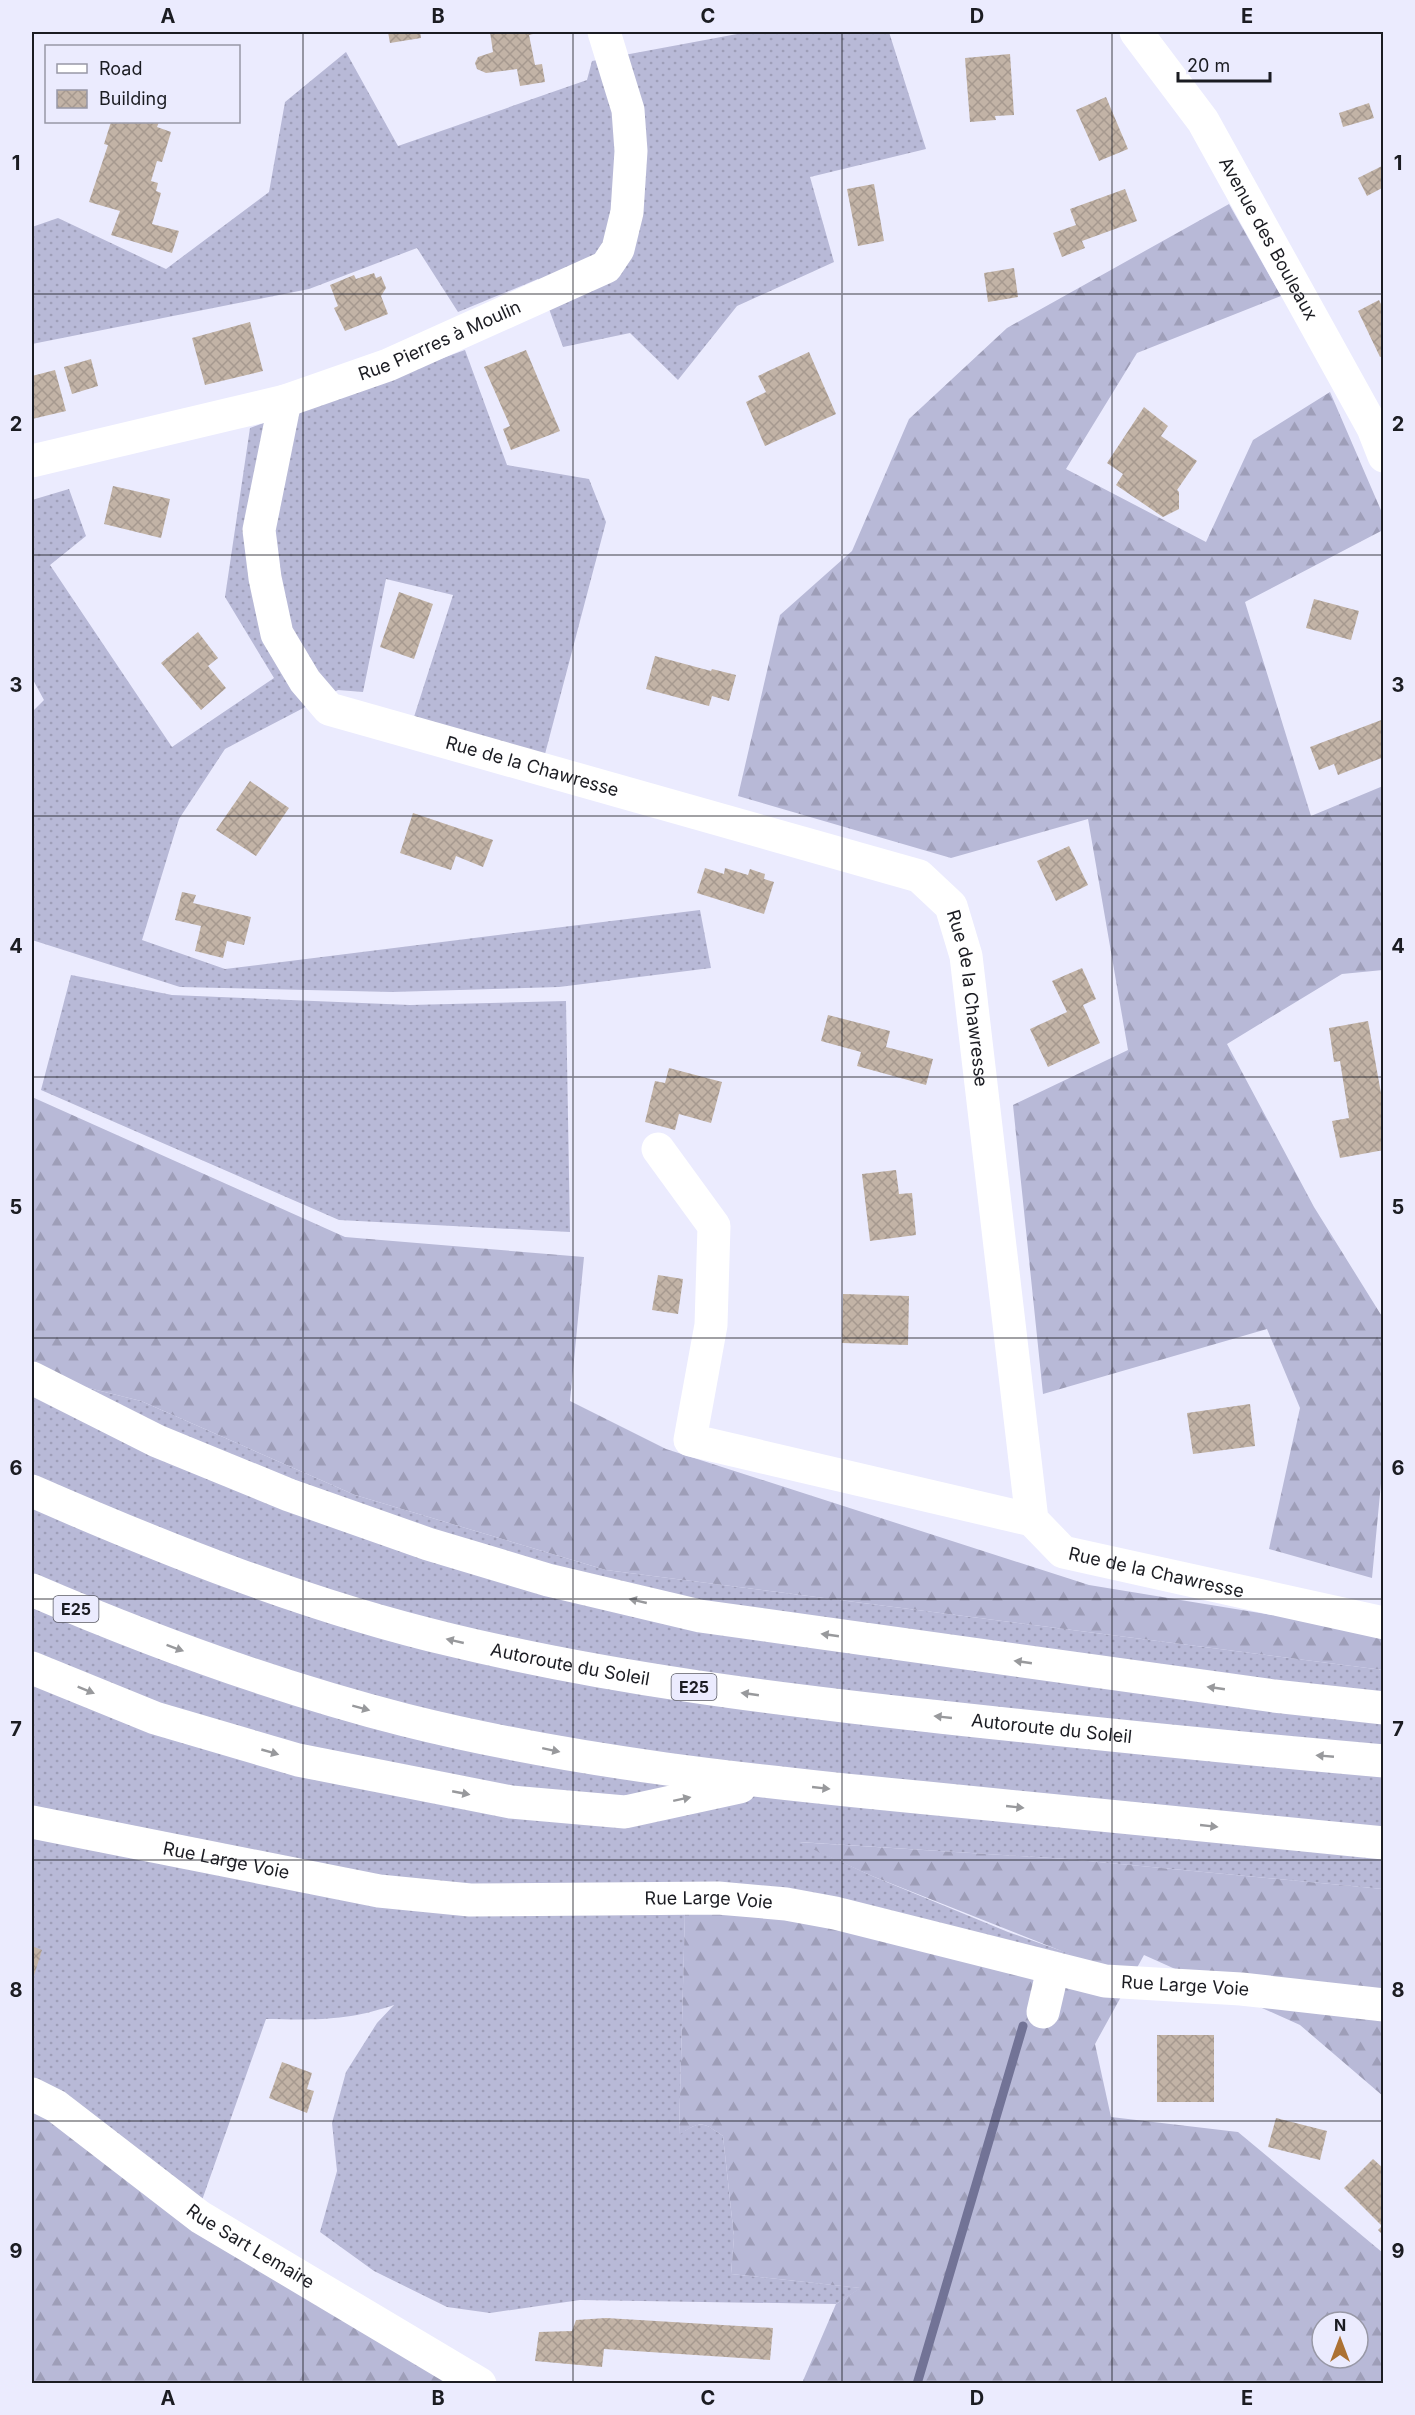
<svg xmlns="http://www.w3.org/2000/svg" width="1415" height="2415" viewBox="0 0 1415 2415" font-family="Inter,sans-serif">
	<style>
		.grass { fill: url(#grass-dots) }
		.forest { fill: url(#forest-firs); fill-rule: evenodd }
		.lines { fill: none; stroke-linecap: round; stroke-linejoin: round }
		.stream { stroke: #727396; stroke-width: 9 }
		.building { fill: url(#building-cross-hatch) }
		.minor { stroke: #fff; stroke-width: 33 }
		.highway { stroke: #fff; stroke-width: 33 }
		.oneway { fill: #98999c }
		.grid { fill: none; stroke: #1b1c22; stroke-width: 1.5; stroke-opacity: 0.55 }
		.labels { text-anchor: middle; stroke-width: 4.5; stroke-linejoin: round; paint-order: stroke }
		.shield { fill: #ebebfe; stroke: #595a64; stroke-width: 1.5 }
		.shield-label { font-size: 16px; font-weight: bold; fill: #1b1c22 }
		.street-label { font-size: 18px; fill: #1b1c22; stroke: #ebebfe }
		.neatline { fill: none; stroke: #1b1c22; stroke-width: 2 }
		.grid-label { font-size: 20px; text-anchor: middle; font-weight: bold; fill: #1b1c22 }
	</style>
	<defs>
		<pattern id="grass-dots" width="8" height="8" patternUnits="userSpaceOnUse" patternTransform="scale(1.5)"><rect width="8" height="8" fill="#b8b9d7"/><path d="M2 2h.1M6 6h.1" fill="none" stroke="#9e9eb8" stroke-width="1.8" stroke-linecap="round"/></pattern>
		<pattern id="forest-firs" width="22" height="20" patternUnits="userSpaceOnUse" patternTransform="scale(1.5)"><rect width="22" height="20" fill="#b8b9d7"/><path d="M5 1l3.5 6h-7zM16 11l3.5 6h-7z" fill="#9e9eb8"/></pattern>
		<pattern id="building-cross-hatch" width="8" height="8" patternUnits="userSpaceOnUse" patternTransform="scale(1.5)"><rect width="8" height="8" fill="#c2b3a6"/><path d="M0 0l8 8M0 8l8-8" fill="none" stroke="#a6998f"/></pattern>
	</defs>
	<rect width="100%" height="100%" fill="#ebebfe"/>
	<!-- grass -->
	<path class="grass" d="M748 32H889L926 149 810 177 834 262 737 306 678 380 630 333 563 347 538 279 458 312 417 248 309 289 32 344V227L58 218 166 269 269 192 285 102 346 52 398 146 587 80 592 61Z
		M465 350 507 465 589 479 606 522 545 754 413 720 453 595 386 579 363 692 338 690 225 749 179 819 142 940 225 969 700 910 711 968 559 987 392 992 180 987 32 940V712L44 700 32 678V500L69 489 86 536 50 565 172 747 274 678 225 597 250 428Z
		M71 975 172 995 410 1005 566 1001 570 1232 339 1220 41 1090Z
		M32 1374 141 1401 355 1495 606 1570 1383 1670V1889L1067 1859 799 1842 872 1876 1008 1932 1076 1956 817 1897 450 1887 322 1870 32 1810Z
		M32 1833 445 1909 685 1911 679 2134C701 2121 702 2121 723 2136L734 2237 731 2274 861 2288 836 2304 580 2300 490 2313 447 2307 374 2271 320 2232 337 2171 332 2123 346 2072 377 2023 394 2005C347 2021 315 2020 266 2019L201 2203 32 2084Z"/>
	<!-- forest -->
	<path class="forest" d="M1229 204 1281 296 1137 353 1066 469 1206 542 1253 440 1330 392 1383 515V530L1245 602 1311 816 1383 786V970L1342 974 1227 1044 1314 1207 1383 1318 1384 1452 1372 1578 1269 1549 1300 1408 1267 1329 1043 1394 1013 1105 1128 1050 1088 819 951 858 738 796 780 615 852 551 909 419 1007 328Z
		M32 1097 345 1237 584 1257 570 1401 666 1449 1089 1585 1383 1633V1670L606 1570 355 1495 141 1401 32 1374Z
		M797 1842 1067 1859 1383 1889V2096L1300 2025 1144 1955 1095 2044 1111 2117 1238 2132 1383 2253V2383H802L836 2304 860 2288 731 2274 734 2237 723 2136C701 2121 701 2121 679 2135L685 1911 817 1897 1069 1954 872 1876ZM1322 2322H1358V2358H1322Z
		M32 2101 460 2383H32Z"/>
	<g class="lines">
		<!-- stream -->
		<path class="stream" d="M917 2384 1023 2026"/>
	</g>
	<!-- building -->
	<path class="building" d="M388 32H420L421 38 390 43Z
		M490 32H541L529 35 535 65 542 64 545 82 520 86 517 69 486 73 477 69 475 63 478 57 493 52Z
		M1010 54 1014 115 995 116 996 120 970 122 965 58Z
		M1106 97 1128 149 1099 161 1076 110Z
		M1369 103 1374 118 1343 127 1339 113Z
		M111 122H159L157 127 171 132 162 162 157 161 151 181 158 183 156 191 161 193 152 224 179 231 172 253 111 235 120 211 89 202 108 145 104 144Z
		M1384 165V187L1367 196 1358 178Z
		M874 184 884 241 858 246 847 189Z
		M1125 189 1137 221 1082 241 1085 248 1062 257 1053 233 1076 225 1070 209Z
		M1014 268 1018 297 988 302 984 273Z
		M374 273 376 278 381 276 386 288 381 296 388 314 345 331 334 308 338 306 330 285 354 275 356 279Z
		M1379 300 1384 310V356L1380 357 1358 311Z
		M250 322 263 371 205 385 192 338Z
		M526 350 560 431 511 450 503 429 510 426 484 367Z
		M809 352 836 414 765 446 746 402 766 392 758 376Z
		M91 359 98 386 72 394 64 367Z
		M55 370 66 411 32 419V376Z
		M1144 407 1168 426 1161 436 1197 461 1177 490 1179 492V509L1163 517 1116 485 1123 474 1107 463Z
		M113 486 170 499 161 538 104 524Z
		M399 592 433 604 414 659 380 647Z
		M1314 599 1359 611 1351 640 1306 628Z
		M198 632 218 658 208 666 226 688 201 710 161 663Z
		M655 656 711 671 712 669 736 675 729 701 712 696 709 706 646 689Z
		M1384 719V757L1338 775 1334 764 1319 770 1310 747Z
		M250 781 289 808 256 856 216 830Z
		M413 813 493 840 483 867 456 856 451 870 400 853Z
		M1069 846 1088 885 1056 901 1037 861Z
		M705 868 724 874 725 868 748 875 750 869 765 874 764 879 774 882 764 914 697 893Z
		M182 892 196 895 193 903 251 917 244 945 227 941 223 958 195 951 201 926 175 920Z
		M1082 968 1096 999 1083 1005 1100 1043 1048 1067 1030 1029 1067 1012 1052 981Z
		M828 1015 890 1031 886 1047 933 1059 926 1085 857 1066 861 1052 821 1041Z
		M1368 1021 1384 1110V1150L1340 1158 1332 1121 1349 1118 1340 1061 1334 1062 1329 1028Z
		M669 1068 722 1082 711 1123 679 1114 675 1130 645 1122 655 1081 665 1083Z
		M896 1170 899 1194 912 1193 916 1235 870 1241 862 1174Z
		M658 1275 683 1279 678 1314 652 1310Z
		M843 1294 909 1296 908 1345 842 1343Z
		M1250 1404 1255 1446 1193 1454 1187 1413Z
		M32 1946 42 1950 32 1982Z
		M1157 2035H1214V2102H1157Z
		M282 2062 312 2073 307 2089 314 2091 307 2113 269 2098Z
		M1276 2118 1327 2131 1320 2160 1268 2147Z
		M1373 2159 1384 2169V2236L1378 2230 1382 2226 1344 2188Z
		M606 2318 773 2328 770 2360 604 2349 602 2367 535 2361 539 2332 572 2331 576 2320Z"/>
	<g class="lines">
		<!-- minor -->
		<g class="minor">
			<path id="s1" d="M1136 32 1203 121 1373 428 1384 456"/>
			<path id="s2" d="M285 401 259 530 265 578 277 634 305 681 329 709 919 876 951 906 966 956 1032 1520 1063 1552 1384 1623"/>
			<path id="s3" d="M32 461 285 401 388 365 606 267 618 249 627 212 631 151 628 110 604 32"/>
			<path d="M658 1149 714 1226 711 1325 690 1440 1032 1520"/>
			<path id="s4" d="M32 1822 379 1891 470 1900 718 1898 786 1904 835 1913 1105 1981 1241 1989 1384 2005"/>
			<path d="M1043 2012 1053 1969"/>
			<path id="s5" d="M32 2094 56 2106 200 2217 480 2384"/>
		</g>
		<!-- highway -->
		<g class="highway">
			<path d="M32 1378 157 1441 289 1495 428 1544 548 1580 700 1616 1274 1696 1384 1708"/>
			<path id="s6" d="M32 1491C167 1550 307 1606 451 1640 612 1679 775 1699 940 1717 1087 1733 1235 1748 1384 1761"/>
			<path d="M32 1590C153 1642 276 1687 405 1720 576 1763 752 1781 927 1798 1079 1813 1231 1829 1384 1843"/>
			<path d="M32 1668 155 1718 298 1760 511 1802 625 1812 740 1787"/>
		</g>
	</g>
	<!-- one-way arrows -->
	<defs><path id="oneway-solid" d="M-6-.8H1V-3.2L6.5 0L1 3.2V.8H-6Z" transform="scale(1.5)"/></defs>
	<g class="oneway">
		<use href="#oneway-solid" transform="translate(638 1601) rotate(-167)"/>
		<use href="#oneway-solid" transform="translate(830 1635) rotate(-172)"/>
		<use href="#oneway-solid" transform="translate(455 1641) rotate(-167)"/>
		<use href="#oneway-solid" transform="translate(175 1648) rotate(20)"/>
		<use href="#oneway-solid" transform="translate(1023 1662) rotate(-172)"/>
		<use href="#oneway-solid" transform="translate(1216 1688) rotate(-172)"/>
		<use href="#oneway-solid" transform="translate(86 1690) rotate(22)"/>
		<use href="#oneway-solid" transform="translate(750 1694) rotate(-172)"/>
		<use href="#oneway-solid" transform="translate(361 1708) rotate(15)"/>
		<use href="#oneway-solid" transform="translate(943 1717) rotate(-174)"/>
		<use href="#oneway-solid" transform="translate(551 1750) rotate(12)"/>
		<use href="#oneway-solid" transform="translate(270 1752) rotate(16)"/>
		<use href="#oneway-solid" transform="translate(1325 1756) rotate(-175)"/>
		<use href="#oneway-solid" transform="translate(821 1788) rotate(6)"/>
		<use href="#oneway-solid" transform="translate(461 1793) rotate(11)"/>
		<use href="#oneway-solid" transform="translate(682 1799) rotate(-12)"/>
		<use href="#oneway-solid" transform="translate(1015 1807) rotate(6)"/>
		<use href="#oneway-solid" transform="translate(1209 1826) rotate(6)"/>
	</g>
	<!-- grid -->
	<path class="grid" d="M303 32V2384M573 32V2384M842 32V2384M1112 32V2384M32 294H1384M32 555H1384M32 816H1384M32 1077H1384M32 1338H1384M32 1599H1384M32 1860H1384M32 2121H1384"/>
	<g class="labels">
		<!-- shield labels -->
		<g class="shield">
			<rect x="53.5" y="1596" width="45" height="26" rx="4.5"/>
			<rect x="671.5" y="1674" width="45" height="26" rx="4.5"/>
		</g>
		<g class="shield-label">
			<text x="76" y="1615">E25</text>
			<text x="694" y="1693">E25</text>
		</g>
		<!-- street labels -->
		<g class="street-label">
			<text dy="6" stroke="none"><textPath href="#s1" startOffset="246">Avenue des Bouleaux</textPath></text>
			<text dy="6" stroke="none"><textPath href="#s3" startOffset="426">Rue Pierres à Moulin</textPath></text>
			<text dy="6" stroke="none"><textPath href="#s2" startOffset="540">Rue de la Chawresse</textPath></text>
			<text dy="6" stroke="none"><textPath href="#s2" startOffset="1080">Rue de la Chawresse</textPath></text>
			<text dy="6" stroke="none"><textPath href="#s2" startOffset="1746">Rue de la Chawresse</textPath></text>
			<text dy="6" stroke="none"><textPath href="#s6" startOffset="567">Autoroute du Soleil</textPath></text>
			<text dy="6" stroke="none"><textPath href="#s6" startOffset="1053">Autoroute du Soleil</textPath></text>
			<text dy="6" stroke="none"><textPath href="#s4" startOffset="198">Rue Large Voie</textPath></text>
			<text dy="6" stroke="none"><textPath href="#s4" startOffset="684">Rue Large Voie</textPath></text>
			<text dy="6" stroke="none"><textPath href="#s4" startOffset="1170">Rue Large Voie</textPath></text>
			<text dy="6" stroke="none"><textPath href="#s5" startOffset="267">Rue Sart Lemaire</textPath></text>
		</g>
	</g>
	<!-- border -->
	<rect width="1415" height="2415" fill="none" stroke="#ebebfe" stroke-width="66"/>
	<!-- legend -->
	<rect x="45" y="45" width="195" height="78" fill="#ebebfe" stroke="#9898a6" stroke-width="1.5"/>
	<rect x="57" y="64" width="30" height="9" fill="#ffffff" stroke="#9898a6" stroke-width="1.5"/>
	<text x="99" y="75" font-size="18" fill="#1b1c22">Road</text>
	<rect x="57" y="90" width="30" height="18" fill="url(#building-cross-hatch)" stroke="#9898a6" stroke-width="1.5"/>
	<text x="99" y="105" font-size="18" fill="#1b1c22">Building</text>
	<!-- north arrow -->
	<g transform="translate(1340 2340)"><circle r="28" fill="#ebebfe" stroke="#9898a6" stroke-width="1.5"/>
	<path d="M0-4.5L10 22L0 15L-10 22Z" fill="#ac7133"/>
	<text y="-9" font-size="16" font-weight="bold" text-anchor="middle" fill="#1b1c22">N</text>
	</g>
	<!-- scale -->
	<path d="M1178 72v9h92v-9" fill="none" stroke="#1b1c22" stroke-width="3"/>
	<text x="1187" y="72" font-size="18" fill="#1b1c22" stroke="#ebebfe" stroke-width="4.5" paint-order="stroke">20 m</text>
	<rect x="33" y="33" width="1349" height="2349" class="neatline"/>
	<g class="grid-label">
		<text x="168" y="23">A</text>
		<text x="438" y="23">B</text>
		<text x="708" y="23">C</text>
		<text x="977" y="23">D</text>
		<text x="1247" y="23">E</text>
		<text x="16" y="170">1</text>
		<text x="1398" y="170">1</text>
		<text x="16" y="431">2</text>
		<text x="1398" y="431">2</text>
		<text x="16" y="692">3</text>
		<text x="1398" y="692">3</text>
		<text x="16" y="953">4</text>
		<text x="1398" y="953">4</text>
		<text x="16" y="1214">5</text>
		<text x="1398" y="1214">5</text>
		<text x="16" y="1475">6</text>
		<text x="1398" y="1475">6</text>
		<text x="16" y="1736">7</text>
		<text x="1398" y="1736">7</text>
		<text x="16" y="1997">8</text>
		<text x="1398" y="1997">8</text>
		<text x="16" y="2258">9</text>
		<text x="1398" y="2258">9</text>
		<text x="168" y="2405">A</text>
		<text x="438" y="2405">B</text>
		<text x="708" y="2405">C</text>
		<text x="977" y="2405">D</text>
		<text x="1247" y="2405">E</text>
	</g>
</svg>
